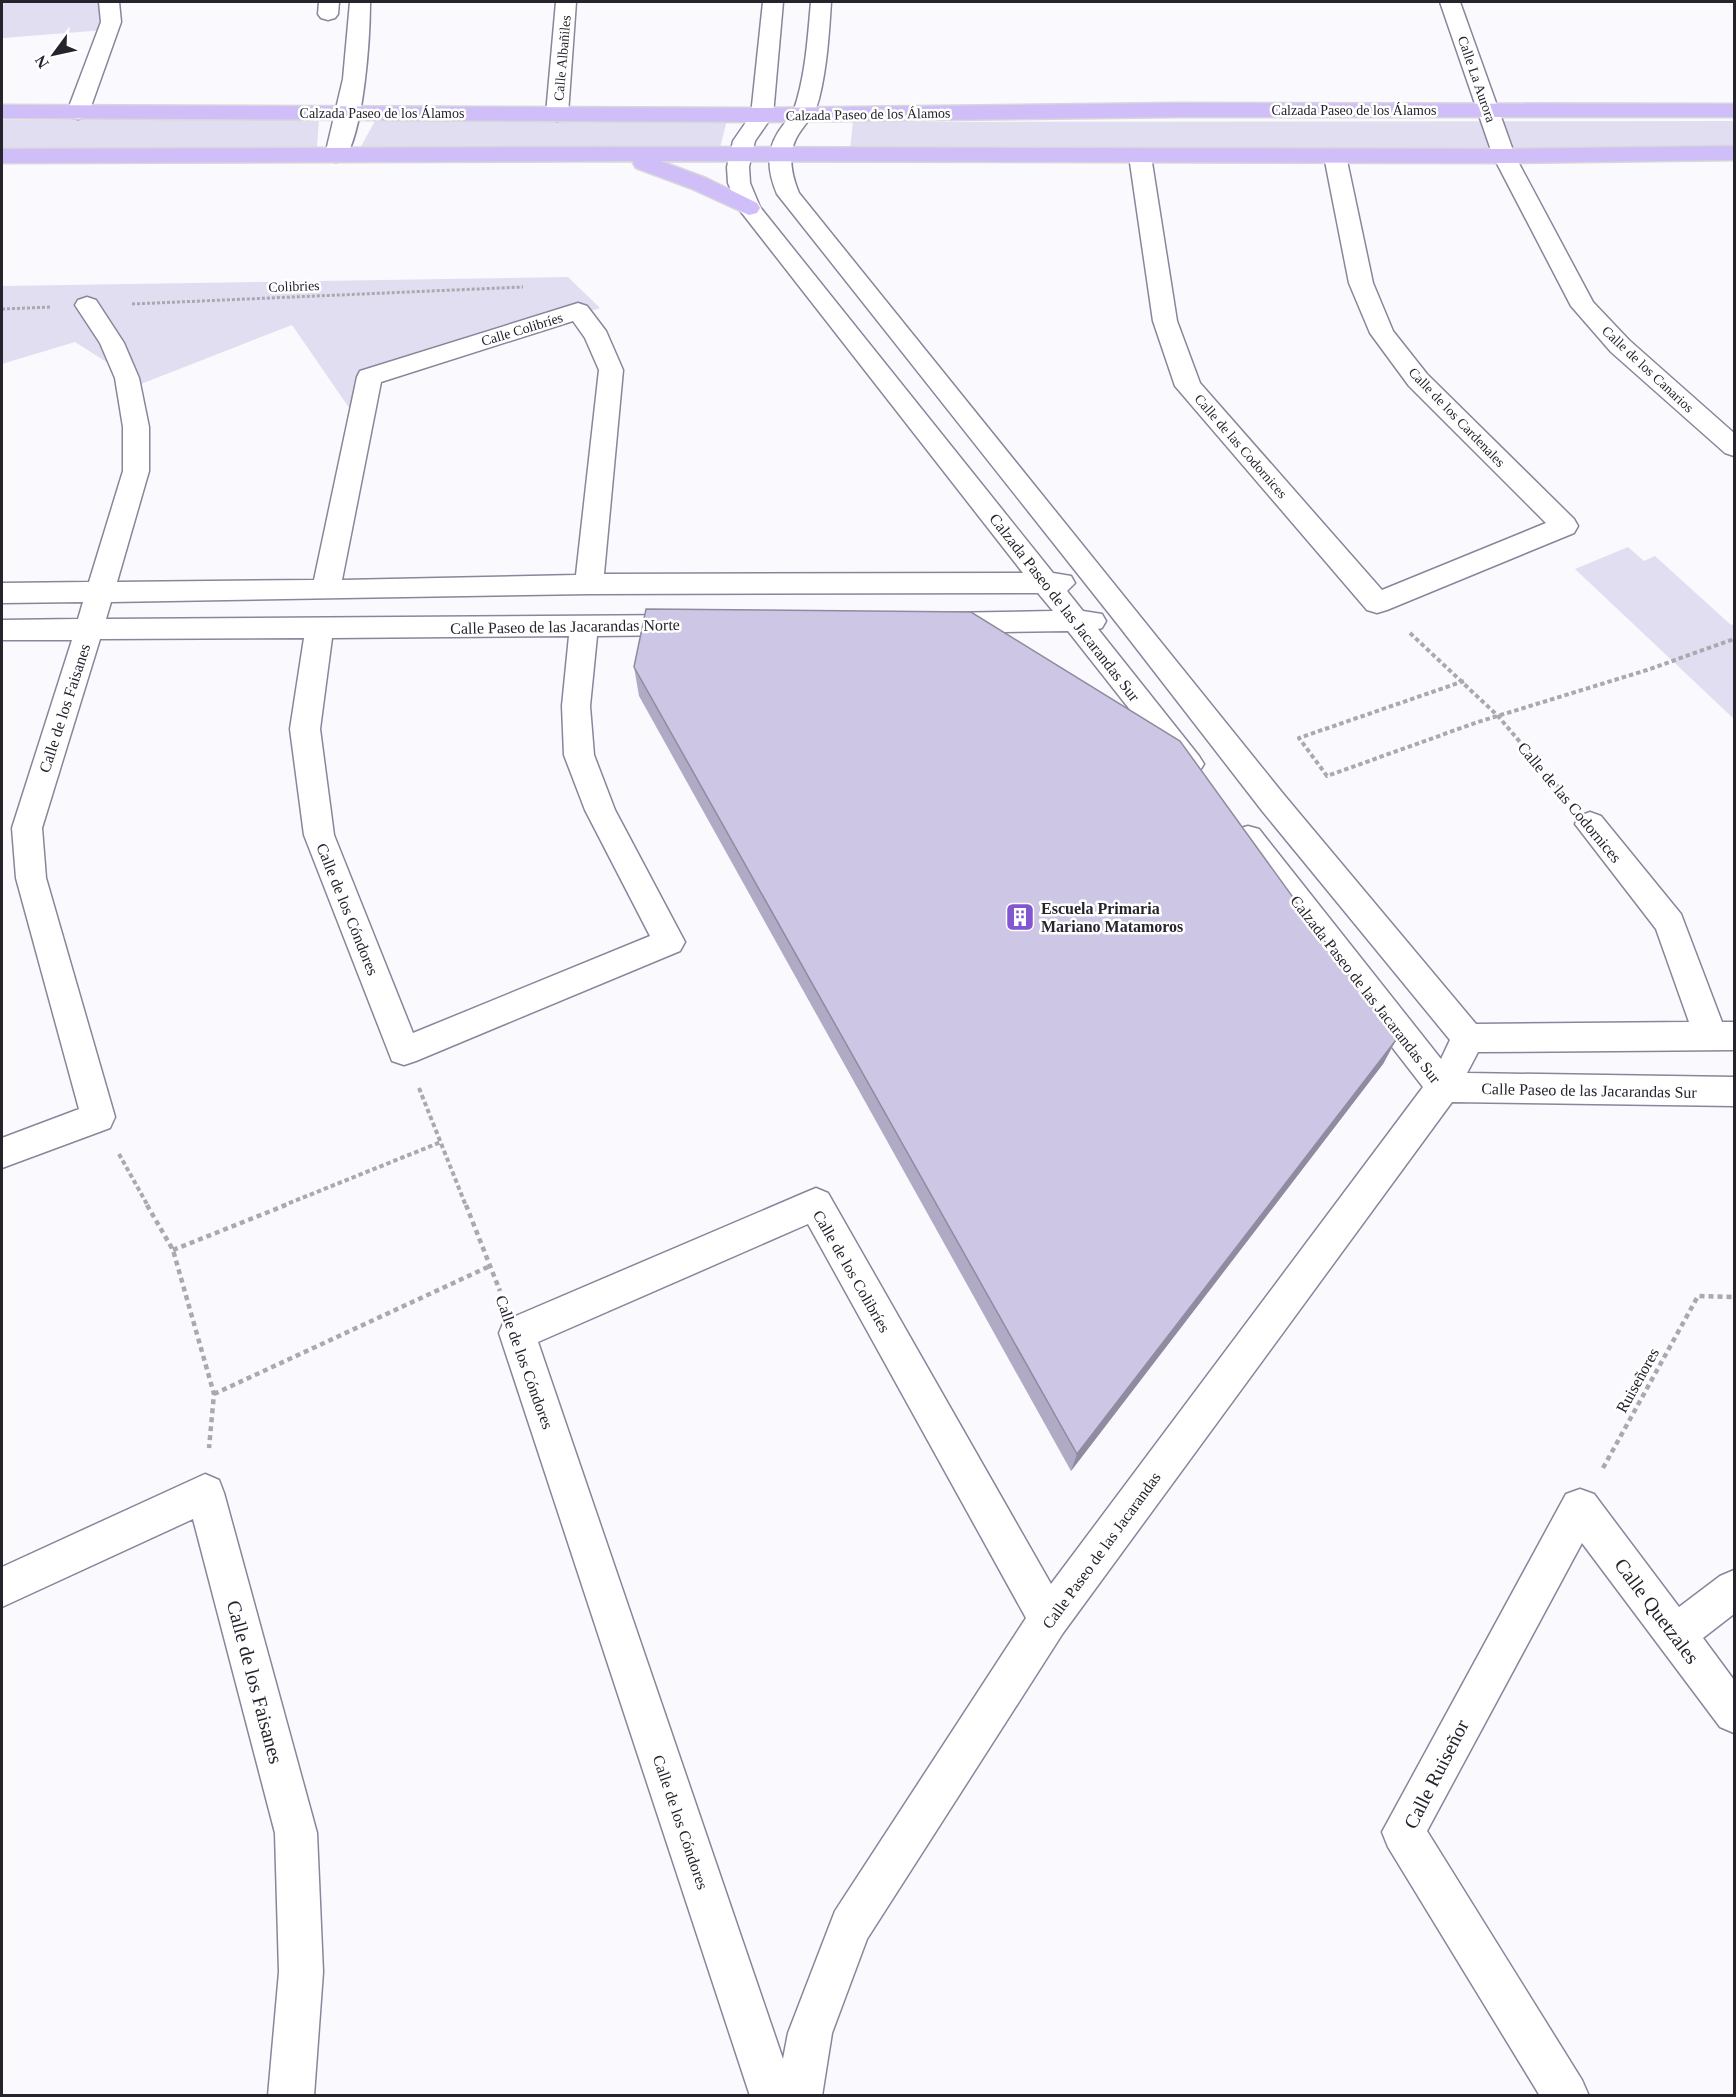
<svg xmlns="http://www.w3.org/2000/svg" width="1736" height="2097" viewBox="0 0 1736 2097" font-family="'Times New Roman',serif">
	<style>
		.green { fill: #e2def1 }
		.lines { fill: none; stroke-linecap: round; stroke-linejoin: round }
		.minor-casing { stroke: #8a859b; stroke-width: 3 }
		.major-casing { stroke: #d8d7d9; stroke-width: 3 }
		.path-far2 { stroke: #aaa9af; stroke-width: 3; stroke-dasharray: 3 2; stroke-linecap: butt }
		.path-far1 { stroke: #aaa9af; stroke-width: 4; stroke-dasharray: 4.5 3; stroke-linecap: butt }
		.path { stroke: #aaa9af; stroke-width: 4.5; stroke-dasharray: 5 4; stroke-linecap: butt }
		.minor { fill: #fff; fill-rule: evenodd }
		.major { fill: #d0bef9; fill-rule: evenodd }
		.wall { fill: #b0aac4 }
		.shaded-wall { fill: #908ba0 }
		.building { fill: #cdc6e4; stroke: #908ba0; stroke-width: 1.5 }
		.labels { text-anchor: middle; stroke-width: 5; stroke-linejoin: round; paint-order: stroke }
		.far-street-label { font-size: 14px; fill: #25232c; stroke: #fff }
		.street-label { font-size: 16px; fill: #25232c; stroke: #fff }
		.poi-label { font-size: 16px; font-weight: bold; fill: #25232c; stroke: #fff; text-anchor: start }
		.near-street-label { font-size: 20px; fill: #25232c; stroke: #fff }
	</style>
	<rect width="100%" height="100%" fill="#faf9fe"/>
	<!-- green -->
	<path class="green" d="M2 2H103L105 30 3 38 2 37Z
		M2 120H319L317 147 2 149Z
		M727 120 720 148H360L375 121Z
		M1734 121V149H850L853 122Z
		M568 277 600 308 382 382 354 415 292 325 141 384 75 342 2 364V286Z
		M1628 547 1644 561 1655 556 1731 625 1734 624V719L1575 569Z"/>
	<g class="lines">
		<!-- minor casing -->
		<g class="minor-casing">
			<path id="minor" d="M99 2H119L121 22 89 112 86 117 78 119 70 117 67 112 101 22Z
				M319 2H339L338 14 335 18 328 20 321 18 318 14Z
				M350 2H370C370 39 364 131 344 160L336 162 328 160 325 155 343 79Z
				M556 2H576L568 114 565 119 557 121 549 119 546 114Z
				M763 2H783L773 115 755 141 749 167 750 183 760 207 1053 573 1071 576 1075 583 1067 591 1083 611 1102 614 1106 621 1102 628 1098 629 1199 756 1204 764 1199 772 1189 775 1179 772 1068 631 942 633 932 630 928 623 932 616 942 613 1053 611 1038 593 589 594 111 602 106 619 687 615 697 618 701 625 697 632 687 635 597 636 590 706 594 755 615 810 685 942 680 951 416 1061 404 1065 392 1061 304 835 290 729 304 638 100 639 42 828 46 878 115 1117 110 1128 2 1168V1138L79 1109 16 878 12 828 72 640H2V620L78 619 83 602 2 603V583L89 582 123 471V427L115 378 100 343 75 305 78 300 87 297 96 300 124 343 139 378 149 427V471L117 582 314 580 357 377 360 371 578 303 587 306 606 331 623 370 604 574 1023 573 738 208 728 183 727 167 733 141 751 115ZM573 321 585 338 599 370 576 575 342 580 381 382ZM569 636 562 706 564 755 585 810 650 936 413 1033 334 835 320 729 332 638Z
				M811 2H831C829 34 827 67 819 99 815 115 807 121 798 135 787 153 791 174 799 193L1285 796 1476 1024 1689 1022 1656 929 1575 824 1579 816 1590 812 1601 816 1681 914 1722 1022H1734V1050L1478 1052 1467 1073 1734 1077V1106L1452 1102 1063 1633 867 1939 832 2033 822 2096H750L499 1333 504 1321 804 1193 816 1188 828 1193 1051 1584 1423 1087 1237 847 1233 838 1237 829 1248 826 1259 829 1441 1059 1450 1040 1263 812 1119 626 777 194C766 168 766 146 784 124 791 115 794 111 797 100 806 68 808 35 811 2ZM808 1224 1026 1618 835 1911 788 2033 783 2059 538 1342Z
				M1440 2H1460L1515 156 1593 302 1629 340 1734 433V456L1725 453 1611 352 1571 306 1493 156Z
				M1140 149 1148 151 1151 156 1177 321 1200 383 1382 590 1546 523 1409 386 1370 333 1349 283 1324 156 1327 151 1335 149 1343 151 1346 156 1373 283 1393 331 1427 374 1574 519 1578 526 1574 533 1387 610 1377 613 1367 610 1175 386 1153 321 1129 156 1132 151Z
				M205 1474 219 1480 224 1493 317 1833 323 1972 314 2096H268L279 1972 275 1833 193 1519 2 1607V1567Z
				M1580 1489 1594 1494 1679 1607 1720 1576 1734 1570V1614L1703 1638 1734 1680V1733L1720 1727 1582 1543 1427 1831 1582 2080 1589 2096H1540L1388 1847 1382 1832 1566 1494Z"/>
		</g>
		<!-- major casing -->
		<g class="major-casing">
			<path id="major" d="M1178 103 1734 104V117H1178L762 122 2 118V105L762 108Z
				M1734 146V160L1504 163 660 161 706 178 757 203 760 208 757 213 749 215 690 188 636 168 633 163 634 161 2 163V149L604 147 1504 149Z"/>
		</g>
		<!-- path-far2 -->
		<path class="path-far2" d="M132 304 523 287
			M2 309 52 307"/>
		<!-- path-far1 -->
		<path class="path-far1" d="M1410 633 1498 716 1564 794
			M1464 681 1299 738 1327 776 1478 722 1647 670 1734 639
			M419 1088 466 1206
			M119 1154 148 1206
			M282 1206 441 1142"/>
		<!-- path -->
		<path class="path" d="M147 1205 173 1250 214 1394 209 1448
			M466 1205 500 1291
			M173 1250 286 1205
			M214 1394 490 1266
			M1603 1468 1698 1296 1734 1297"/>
		<!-- minor -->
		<use href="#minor" class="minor"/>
		<!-- major -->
		<use href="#major" class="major"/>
	</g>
	<!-- wall -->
	<path class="wall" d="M634 667 1396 1040 1383 1064 1071 1471 639 696Z"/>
	<!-- shaded-wall -->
	<path class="shaded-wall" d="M1396 1040 1383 1064 1071 1471 1077 1454Z"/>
	<!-- building -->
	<path class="building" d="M646 609 971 612 1180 741 1396 1040 1077 1454 634 667Z"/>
	<!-- icons -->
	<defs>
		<g id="building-square" transform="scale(1.5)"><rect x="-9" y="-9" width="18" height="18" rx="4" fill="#8256d0" stroke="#fff"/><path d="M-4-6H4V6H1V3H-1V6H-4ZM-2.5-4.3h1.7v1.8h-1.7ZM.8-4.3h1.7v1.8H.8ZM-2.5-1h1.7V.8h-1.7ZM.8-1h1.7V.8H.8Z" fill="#fff"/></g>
	</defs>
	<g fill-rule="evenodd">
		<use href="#building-square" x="1020" y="917"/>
	</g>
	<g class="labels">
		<!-- far-street labels -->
		<g class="far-street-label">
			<text transform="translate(562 58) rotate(-85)" y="5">Calle Albañiles</text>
			<text transform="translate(1477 79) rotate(71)" y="5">Calle La Aurora</text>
			<text x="1354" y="115">Calzada Paseo de los Álamos</text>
			<text x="382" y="118">Calzada Paseo de los Álamos</text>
			<text transform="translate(868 114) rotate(-1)" y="5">Calzada Paseo de los Álamos</text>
			<text transform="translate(294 286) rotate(-2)" y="5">Colibries</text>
			<text transform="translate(522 329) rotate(-17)" y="5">Calle Colibríes</text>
			<text transform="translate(1648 369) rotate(43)" y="5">Calle de los Canarios</text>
			<text transform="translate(1457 417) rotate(46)" y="5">Calle de los Cardenales</text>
			<text transform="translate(1241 446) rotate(49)" y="5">Calle de las Codornices</text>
		</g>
		<!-- street labels -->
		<g class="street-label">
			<text transform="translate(1065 607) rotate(52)" y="6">Calzada Paseo de las Jacarandas Sur</text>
			<text transform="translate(565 626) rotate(-1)" y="6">Calle Paseo de las Jacarandas Norte</text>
			<text transform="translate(64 708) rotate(-72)" y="6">Calle de los Faisanes</text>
			<text transform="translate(1570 802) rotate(50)" y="6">Calle de las Codornices</text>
			<text transform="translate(348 909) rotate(68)" y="6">Calle de los Cóndores</text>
			<text transform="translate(1366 989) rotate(52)" y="6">Calzada Paseo de las Jacarandas Sur</text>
			<text transform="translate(1589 1090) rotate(1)" y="6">Calle Paseo de las Jacarandas Sur</text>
			<text transform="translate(852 1271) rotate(60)" y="6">Calle de los Colibríes</text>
			<text transform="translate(525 1362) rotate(70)" y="6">Calle de los Cóndores</text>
			<text transform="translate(1637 1380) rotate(-61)" y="6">Ruiseñores</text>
			<text transform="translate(1101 1550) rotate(-54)" y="6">Calle Paseo de las Jacarandas</text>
			<text transform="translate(681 1822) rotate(71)" y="6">Calle de los Cóndores</text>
		</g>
		<!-- poi labels -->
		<g class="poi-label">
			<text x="1041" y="914">Escuela Primaria<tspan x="1041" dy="18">Mariano Matamoros</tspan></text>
		</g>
		<!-- near-street labels -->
		<g class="near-street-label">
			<text transform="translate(1657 1611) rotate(53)" y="7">Calle Quetzales</text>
			<text transform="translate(255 1682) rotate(75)" y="7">Calle de los Faisanes</text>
			<text transform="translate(1436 1774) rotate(-63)" y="7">Calle Ruiseñor</text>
		</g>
	</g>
	<!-- border -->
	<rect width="1736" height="2097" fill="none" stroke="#25232c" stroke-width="6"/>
	<!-- north arrow -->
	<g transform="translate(54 54) rotate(237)" stroke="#ffffff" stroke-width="4.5" paint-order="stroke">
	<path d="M0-4.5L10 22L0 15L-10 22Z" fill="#25232c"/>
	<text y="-9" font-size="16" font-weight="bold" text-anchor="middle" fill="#25232c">N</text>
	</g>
</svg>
